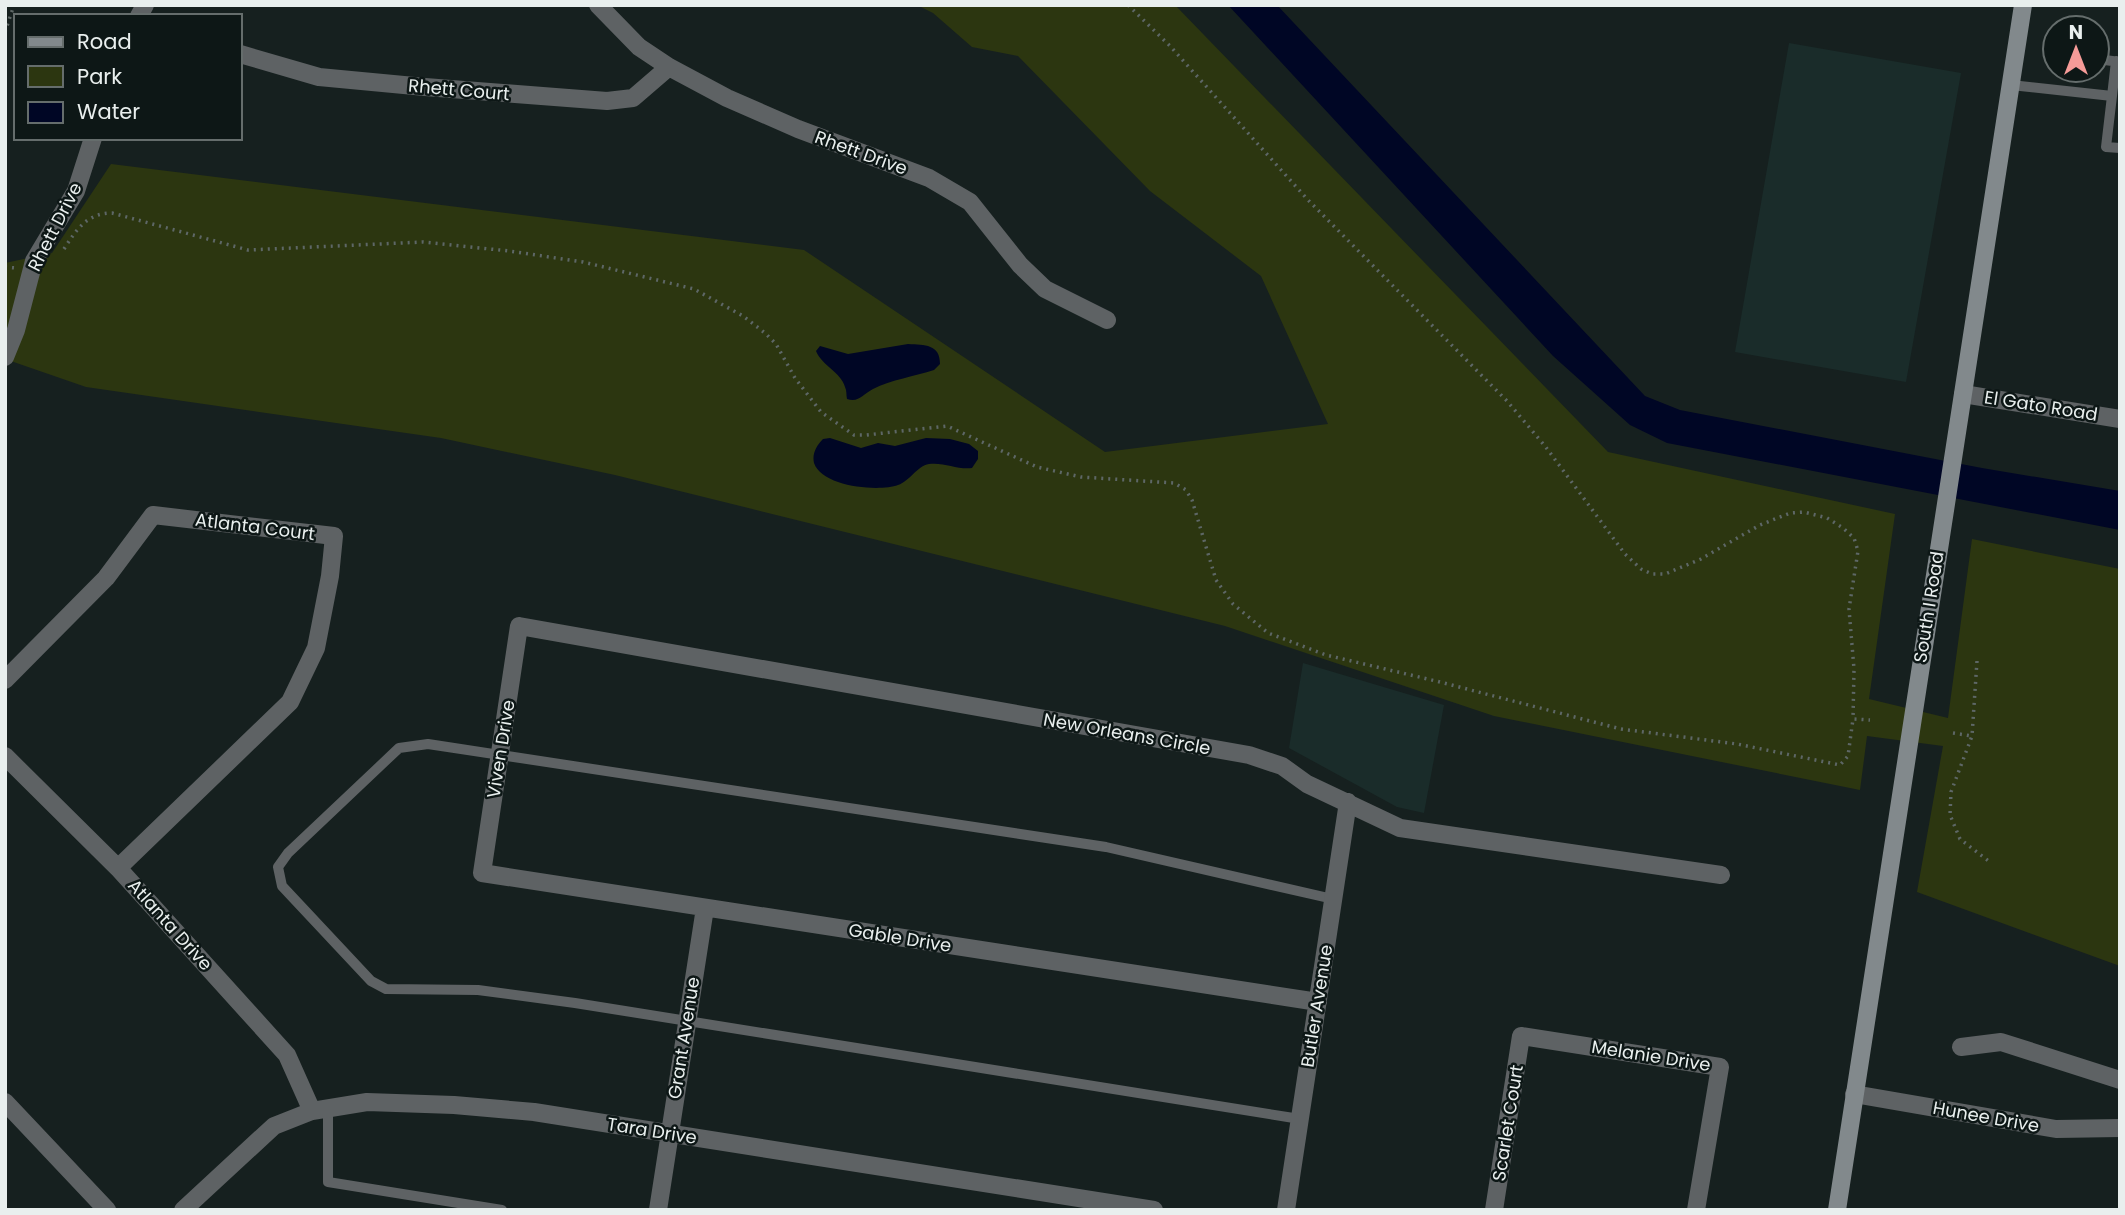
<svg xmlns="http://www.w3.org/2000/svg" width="2125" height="1215" viewBox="0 0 2125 1215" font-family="Poppins,sans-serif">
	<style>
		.built { fill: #1a2c2a }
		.green { fill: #2c3610 }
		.water { fill: #000625 }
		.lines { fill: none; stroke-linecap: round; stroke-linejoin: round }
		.path { stroke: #5e6766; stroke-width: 3.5; stroke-dasharray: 2 5; stroke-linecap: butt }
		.service { stroke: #5e6264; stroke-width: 10 }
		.minor { stroke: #5e6264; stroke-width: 18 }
		.tertiary { stroke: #5e6264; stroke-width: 18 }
		.secondary { stroke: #82898c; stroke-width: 18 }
		.labels { text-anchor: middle; stroke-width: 5; stroke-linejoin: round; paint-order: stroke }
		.street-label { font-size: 18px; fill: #e9efee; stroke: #0d1716 }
	</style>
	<rect width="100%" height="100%" fill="#16201f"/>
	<!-- built -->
	<path class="built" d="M1789 43 1961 73 1906 382 1735 352Z
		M1303 663 1444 705 1424 813 1397 807 1289 748Z"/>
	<!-- green -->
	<path class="green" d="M917 5H1175L1608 452 1895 514 1869 699 1948 718 1972 539 2120 569V966L1917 892 1943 746 1867 736 1860 790 1494 716 1225 626 615 475 441 438 86 387 5 359V263L52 253 111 164 804 250 1105 452 1328 424 1261 276 1150 191 1018 56 972 47 933 13Z"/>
	<!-- water -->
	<path class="water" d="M1228 5H1277L1645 396 1680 410 1982 468 2120 491V530L1667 443 1630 425 1553 356Z
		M908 344C925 345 940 344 940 364L934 370C915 376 891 380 873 389 863 394 859 403 847 399 846 395 847 391 845 387 841 372 822 366 816 351L820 346 848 354Z
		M830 438 861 448 878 443 895 446 926 438 950 439 969 444 978 451V459L972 468C958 470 944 462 929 464 917 466 910 481 898 485 879 492 822 487 814 463 812 454 816 446 823 439Z"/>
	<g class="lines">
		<!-- path -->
		<path class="path" d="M1128 5 1170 46 1308 200 1507 401 1545 446 1625 554 1641 569 1652 574H1665L1701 559 1760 525 1790 513 1804 512 1827 518 1843 528 1854 538 1858 551 1849 609 1854 669 1853 719
			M5 32 14 5
			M64 249C76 230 87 213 112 213L248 250 423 242 509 251 583 262 694 289 743 316 765 333 776 344 795 378 821 412 854 435H866L947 426 1037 467 1081 477 1174 483 1186 490 1192 500 1216 580 1233 604 1268 633 1326 655 1436 681 1621 729 1737 744 1840 765 1848 756 1853 719 1870 720
			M5 267 16 268
			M1977 661 1972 736 1951 792 1950 815 1960 839 1990 862
			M1953 733 1972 736"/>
		<!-- service -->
		<path class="service" d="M2097 59 2120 62
			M2011 85 2112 96 2106 147 2120 148
			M2112 96 2116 61
			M328 1108V1182L502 1210
			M1300 1119 575 1003 478 990 386 989 371 981 282 886 278 867 288 853 399 748 428 744 1106 847 1333 899"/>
		<!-- minor -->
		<path class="minor" d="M598 5 639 47 669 67 727 98 798 129 929 178 970 202 1020 265 1045 289 1107 320
			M139 16 145 5
			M240 54 319 77 425 87 607 101 633 98 669 67
			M5 357 16 330 34 261 76 191 93 138
			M5 680 106 578 153 515 334 536 330 576 316 648 290 702 118 868
			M5 756 118 868 287 1055 312 1111
			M1318 1002 482 873 519 626 1249 755 1282 766 1307 784 1400 828 1721 875
			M1961 1047 2001 1042 2120 1080
			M1854 1094 2056 1129 2120 1128
			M5 1102 107 1210
			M183 1210 274 1126 312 1111 367 1102 454 1105 534 1112 1154 1210
			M658 1210 705 908
			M1286 1210 1348 802
			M1494 1210 1521 1036 1720 1067 1696 1210"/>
		<!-- tertiary -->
		<path class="tertiary" d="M1963 394 2120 419"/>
		<!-- secondary -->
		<path class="secondary" d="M1837 1210 2023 5"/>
	</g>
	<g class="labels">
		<!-- street labels -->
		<g class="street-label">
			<text transform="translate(459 90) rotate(5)" y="6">Rhett Court</text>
			<text transform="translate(861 153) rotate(20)" y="6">Rhett Drive</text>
			<text transform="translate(55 227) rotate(-63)" y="6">Rhett Drive</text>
			<text transform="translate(2041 406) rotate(9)" y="6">El Gato Road</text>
			<text transform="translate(255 527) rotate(7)" y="6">Atlanta Court</text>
			<text transform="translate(1929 607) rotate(-81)" y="6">South I Road</text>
			<text transform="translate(1127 734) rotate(10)" y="6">New Orleans Circle</text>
			<text transform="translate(501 749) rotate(-81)" y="6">Viven Drive</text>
			<text transform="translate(170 925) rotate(48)" y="6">Atlanta Drive</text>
			<text transform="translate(900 938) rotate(9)" y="6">Gable Drive</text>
			<text transform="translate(1317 1006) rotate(-81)" y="6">Butler Avenue</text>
			<text transform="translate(684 1038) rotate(-81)" y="6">Grant Avenue</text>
			<text transform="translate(1651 1056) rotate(9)" y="6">Melanie Drive</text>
			<text transform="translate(1986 1117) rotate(10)" y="6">Hunee Drive</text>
			<text transform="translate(1508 1123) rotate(-81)" y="6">Scarlet Court</text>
			<text transform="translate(652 1131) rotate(9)" y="6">Tara Drive</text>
		</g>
	</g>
	<!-- border -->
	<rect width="2125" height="1215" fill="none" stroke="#e9efee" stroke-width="14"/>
	<!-- legend -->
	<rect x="14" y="14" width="228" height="126" fill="#0d1716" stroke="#656d6c" stroke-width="2"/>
	<rect x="28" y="37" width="35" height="10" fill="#82898c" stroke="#656d6c" stroke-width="2"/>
	<text x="77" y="49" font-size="21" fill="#e9efee">Road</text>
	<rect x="28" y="66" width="35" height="21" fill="#2c3610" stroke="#656d6c" stroke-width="2"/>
	<text x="77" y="84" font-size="21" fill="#e9efee">Park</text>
	<rect x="28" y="102" width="35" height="21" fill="#000625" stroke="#656d6c" stroke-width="2"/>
	<text x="77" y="119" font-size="21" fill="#e9efee">Water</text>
	<!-- north arrow -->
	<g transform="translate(2076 49)"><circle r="33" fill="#0d1716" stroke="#656d6c" stroke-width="2"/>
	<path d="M0-5L12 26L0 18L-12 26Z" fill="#f59b98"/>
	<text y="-10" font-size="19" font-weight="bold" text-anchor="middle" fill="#e9efee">N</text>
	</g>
</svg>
